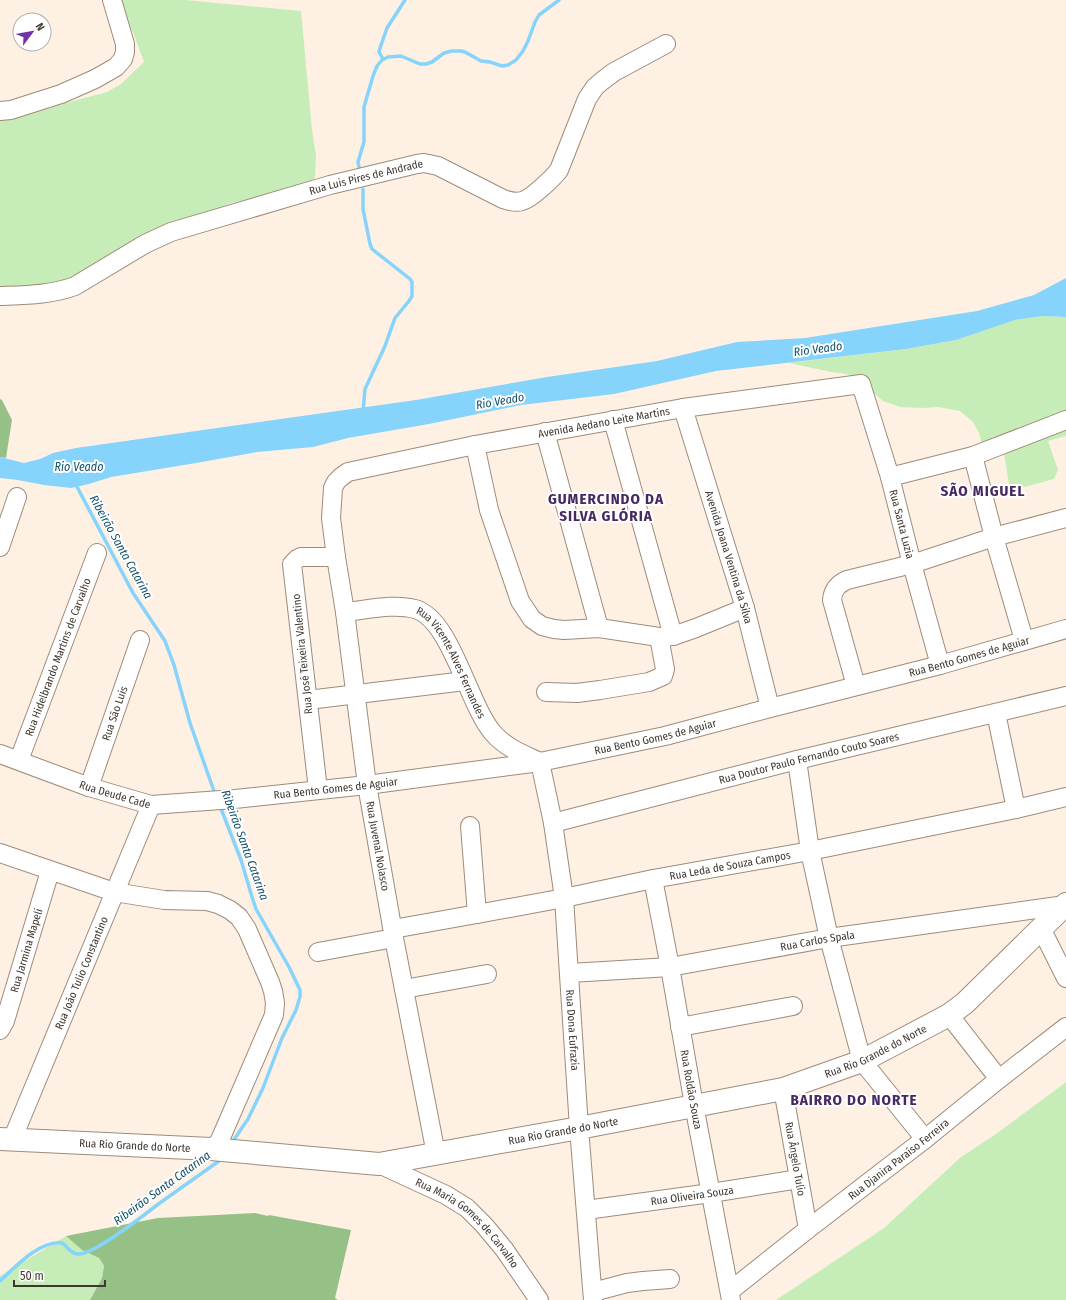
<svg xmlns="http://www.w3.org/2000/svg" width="1066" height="1300" viewBox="0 0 1066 1300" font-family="'Fira Sans Condensed',sans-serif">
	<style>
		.green { fill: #c6edb8 }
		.forest { fill: #96c186 }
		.water { fill: #86d3fb }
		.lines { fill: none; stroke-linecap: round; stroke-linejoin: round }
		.stream { stroke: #86d3fb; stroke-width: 3.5 }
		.minor-casing { stroke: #9e8b78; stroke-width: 20 }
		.major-casing { stroke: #9e8b78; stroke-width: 24 }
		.minor { stroke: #fff; stroke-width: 18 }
		.major { stroke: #fff; stroke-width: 22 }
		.labels { text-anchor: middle; stroke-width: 4; stroke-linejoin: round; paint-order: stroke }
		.street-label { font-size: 11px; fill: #3f372f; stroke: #fff }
		.water-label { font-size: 12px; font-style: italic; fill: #12506b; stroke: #fff }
		.district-label { font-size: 15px; font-weight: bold; letter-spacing: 1px; fill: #462963; stroke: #fff }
	</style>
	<rect width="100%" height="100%" fill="#fef1e4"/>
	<!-- green -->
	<path class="green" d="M116 0H185L301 11 312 130 316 156 315 177 307 190 231 203 217 209 92 283 0 293V119L37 107 58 105 107 92 121 84 144 62 133 32Z
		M1043 316 1066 317V436L1048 441 1058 470 1054 479 1010 491 1002 440 982 445 979 433 973 422 960 411 938 407 922 408 900 407 883 401 861 382 847 374 831 372 789 363 906 349 956 340 1014 320Z
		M1066 1082V1300H776L884 1228 961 1157 996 1134Z
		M66 1236 82 1250 99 1258 104 1266 102 1278 90 1300H0V1276Z"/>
	<!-- forest -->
	<path class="forest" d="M0 399 2 400 12 420 6 458 0 457Z
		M255 1213 268 1216 269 1215 351 1230 335 1298 338 1300H90L102 1278 104 1266 99 1258 82 1250 66 1236 158 1218Z"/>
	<!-- water -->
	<path class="water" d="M1066 278V317L1043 316 1015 320 956 340 906 349 716 371 614 394 521 405 429 424 348 438 313 447 257 452 196 463 111 477 89 484 71 488 44 485 18 480 0 478V457L24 463 40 459 53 453 76 448 416 400 547 377 657 361 737 342 805 338 977 311 1034 295Z"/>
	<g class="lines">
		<!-- stream -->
		<path class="stream" d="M383 59 379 52 380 48 387 28 405 0
			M360 172 358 162 364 142V107L373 76 377 66 382 60 388 57 401 56 420 64H426L432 62 444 53 452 51H461L465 52 481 61 490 62 502 66 508 65 516 60 523 51 528 41 535 22 539 15 559 0
			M363 412 365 389 385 346 395 318 409 301 412 296V282L410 279 372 249 370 244 363 209V189
			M75 483 133 593 165 641 174 665 190 723 215 794
			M220 806 241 860 252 897 256 909 289 967 300 990V997L296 1010 282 1038 263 1088 248 1119 231 1144
			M0 1281C15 1267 40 1240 62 1243 67 1246 70 1253 77 1254 92 1256 143 1216 157 1205 178 1190 198 1176 219 1161L221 1157"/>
		<!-- minor casing -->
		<g class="minor-casing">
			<g id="minor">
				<path d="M0 111 11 110 61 94 95 79 116 67 123 59 125 52V44L112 0"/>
				<path id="s1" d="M0 296C25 295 51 295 75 286L145 244 171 232 330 185 417 164 424 163 438 166 503 199C509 201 515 203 522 201 531 199 553 178 559 170L587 99 595 87 602 81 614 72 666 44"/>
				<path id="s2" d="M683 408 745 608 770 708"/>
				<path d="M613 420 673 636"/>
				<path d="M545 432 599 628"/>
				<path d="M475 445 489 510 520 601 532 619 542 626 554 629 564 630 599 628 659 637 673 636 696 628 745 608"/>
				<path d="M973 456 994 537 1024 640"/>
				<path d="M890 477 973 456 1066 420"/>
				<path d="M0 547 17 497"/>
				<path id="s3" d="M345 612C366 610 394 603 415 609 451 619 468 704 493 733 506 748 523 754 540 762L553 823 564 898 579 1128 593 1300"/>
				<path d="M856 686 832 600C833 589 838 584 847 580L912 564 994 537 1066 518"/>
				<path d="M546 692 577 693 600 690 649 682 663 676 665 669 659 637"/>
				<path d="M308 700 465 681"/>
				<path d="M996 713 1016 809"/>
				<path id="s4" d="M0 754 89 787 151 805 235 799 367 785 540 762 665 736 770 708 940 665 1066 629"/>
				<path id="s5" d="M19 760 97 553"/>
				<path d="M797 760 810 851 829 938 862 1061 925 1139"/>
				<path id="s6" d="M89 787 140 640"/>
				<path d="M318 790 292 564 297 559 301 557H336"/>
				<path id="s7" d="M553 823 797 760 1066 696"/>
				<path d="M470 826 477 914"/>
				<path d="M0 853 114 892 164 900 207 901 218 904 230 910 239 917 247 929 270 982 273 991 275 1003 274 1015 223 1133 219 1142 211 1149"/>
				<path id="s8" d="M653 879 670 967 694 1105 731 1300"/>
				<path d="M1041 928 1066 978"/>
				<path id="s9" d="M393 929 477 914 564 898 653 879 810 851 1016 809 1066 797"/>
				<path d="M318 952 394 938"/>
				<path id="s10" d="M570 973 670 967 829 938 1065 905"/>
				<path d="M404 989 487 974"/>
				<path d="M949 1015 999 1079"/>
				<path d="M680 1027 793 1006"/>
				<path id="s11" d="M0 1030 5 1021 50 871"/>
				<path id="s12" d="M783 1089 808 1229"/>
				<path id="s13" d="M12 1140 151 805"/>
				<path id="s14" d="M436 1154 394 938 367 785 345 612 336 557 331 518 333 488 336 482 341 477 348 472 475 445 683 408 861 384 890 477 912 564 940 665"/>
				<path id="s15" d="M379 1164 446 1195 467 1208 484 1225 504 1249 539 1300"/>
				<path id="s16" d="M586 1210 711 1193 799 1179"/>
				<path id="s17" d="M730 1291 808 1229 925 1139 999 1079 1066 1027"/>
				<path d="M593 1292 627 1283 643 1281 670 1279"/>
			</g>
		</g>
		<!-- major casing -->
		<g class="major-casing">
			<g id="major">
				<path id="s18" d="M0 1139 211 1149 379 1164 579 1128 783 1089 862 1061 949 1015 965 1003 1066 904"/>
			</g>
		</g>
		<!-- minor -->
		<use href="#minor" class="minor"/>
		<!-- major -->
		<use href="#major" class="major"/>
	</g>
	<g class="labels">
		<!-- street labels -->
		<g class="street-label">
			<text dy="4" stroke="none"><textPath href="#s1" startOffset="389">Rua Luis Pires de Andrade</textPath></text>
			<text dy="4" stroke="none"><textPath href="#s14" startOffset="958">Avenida Aedano Leite Martins</textPath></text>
			<text dy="4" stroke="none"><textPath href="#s14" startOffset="1364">Rua Santa Luzia</textPath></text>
			<text dy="4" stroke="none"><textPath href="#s2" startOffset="156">Avenida Joana Ventina da Silva</textPath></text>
			<text transform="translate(302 654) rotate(-96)" y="4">Rua José Teixeira Valentino</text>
			<text dy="4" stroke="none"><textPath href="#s4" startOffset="993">Rua Bento Gomes de Aguiar</textPath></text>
			<text dy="4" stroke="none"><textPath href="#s5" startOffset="110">Rua Hidelbrando Martins de Carvalho</textPath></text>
			<text dy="4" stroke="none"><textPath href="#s3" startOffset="137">Rua Vicente Alves Fernandes</textPath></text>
			<text dy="4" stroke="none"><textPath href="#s6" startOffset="78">Rua São Luis</textPath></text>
			<text dy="4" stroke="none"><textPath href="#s4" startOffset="669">Rua Bento Gomes de Aguiar</textPath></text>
			<text dy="4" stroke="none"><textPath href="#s7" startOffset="264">Rua Doutor Paulo Fernando Couto Soares</textPath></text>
			<text dy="4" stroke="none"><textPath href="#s4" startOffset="345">Rua Bento Gomes de Aguiar</textPath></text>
			<text dy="4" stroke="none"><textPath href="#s4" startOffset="122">Rua Deude Cade</textPath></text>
			<text transform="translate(378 846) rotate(80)" y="4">Rua Juvenal Nolasco</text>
			<text dy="4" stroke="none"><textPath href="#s9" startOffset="343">Rua Leda de Souza Campos</textPath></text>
			<text dy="4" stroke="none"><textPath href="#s10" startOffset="250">Rua Carlos Spala</textPath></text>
			<text dy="4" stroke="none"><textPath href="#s11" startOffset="84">Rua Jarmina Mapeli</textPath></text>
			<text dy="4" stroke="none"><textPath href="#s13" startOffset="181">Rua João Tulio Constantino</textPath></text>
			<text dy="4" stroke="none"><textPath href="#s3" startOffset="546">Rua Dona Eufrazia</textPath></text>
			<text dy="4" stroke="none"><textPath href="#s18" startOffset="891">Rua Rio Grande do Norte</textPath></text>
			<text dy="4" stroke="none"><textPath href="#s8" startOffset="214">Rua Roldão Souza</textPath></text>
			<text dy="4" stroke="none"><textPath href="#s18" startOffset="567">Rua Rio Grande do Norte</textPath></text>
			<text dy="4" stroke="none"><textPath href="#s18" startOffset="135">Rua Rio Grande do Norte</textPath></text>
			<text dy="4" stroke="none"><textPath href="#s12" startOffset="71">Rua Ângelo Tulio</textPath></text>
			<text dy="4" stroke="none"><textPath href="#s17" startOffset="214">Rua Djanira Paraíso Ferreira</textPath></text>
			<text dy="4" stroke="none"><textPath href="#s16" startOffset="107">Rua Oliveira Souza</textPath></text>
			<text dy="4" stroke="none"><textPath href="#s15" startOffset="108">Rua Maria Gomes de Carvalho</textPath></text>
		</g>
		<!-- water labels -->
		<g class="water-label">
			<text transform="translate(818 349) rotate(-8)" y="4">Rio Veado</text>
			<text transform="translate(500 401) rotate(-10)" y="4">Rio Veado</text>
			<text x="79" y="471">Rio Veado</text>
			<text transform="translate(121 547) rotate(61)" y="4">Ribeirão Santa Catarina</text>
			<text transform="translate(245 845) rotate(70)" y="4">Ribeirão Santa Catarina</text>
			<text transform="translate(162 1188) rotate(-36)" y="4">Ribeirão Santa Catarina</text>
		</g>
		<!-- district labels -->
		<g class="district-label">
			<text x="983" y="496">SÃO MIGUEL</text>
			<text x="606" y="504">GUMERCINDO DA<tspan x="606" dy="17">SILVA GLÓRIA</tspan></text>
			<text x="854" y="1105">BAIRRO DO NORTE</text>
		</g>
	</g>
	<!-- north arrow -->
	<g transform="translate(32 32) rotate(58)"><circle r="19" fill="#ffffff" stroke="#b2afac"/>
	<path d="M0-3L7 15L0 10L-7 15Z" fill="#7233a8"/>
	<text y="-6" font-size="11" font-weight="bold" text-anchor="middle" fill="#3f372f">N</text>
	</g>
	<!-- scale -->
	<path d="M14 1280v6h91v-6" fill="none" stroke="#3f372f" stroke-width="2"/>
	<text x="20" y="1280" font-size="12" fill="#3f372f" stroke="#ffffff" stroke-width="3" paint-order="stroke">50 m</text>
</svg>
